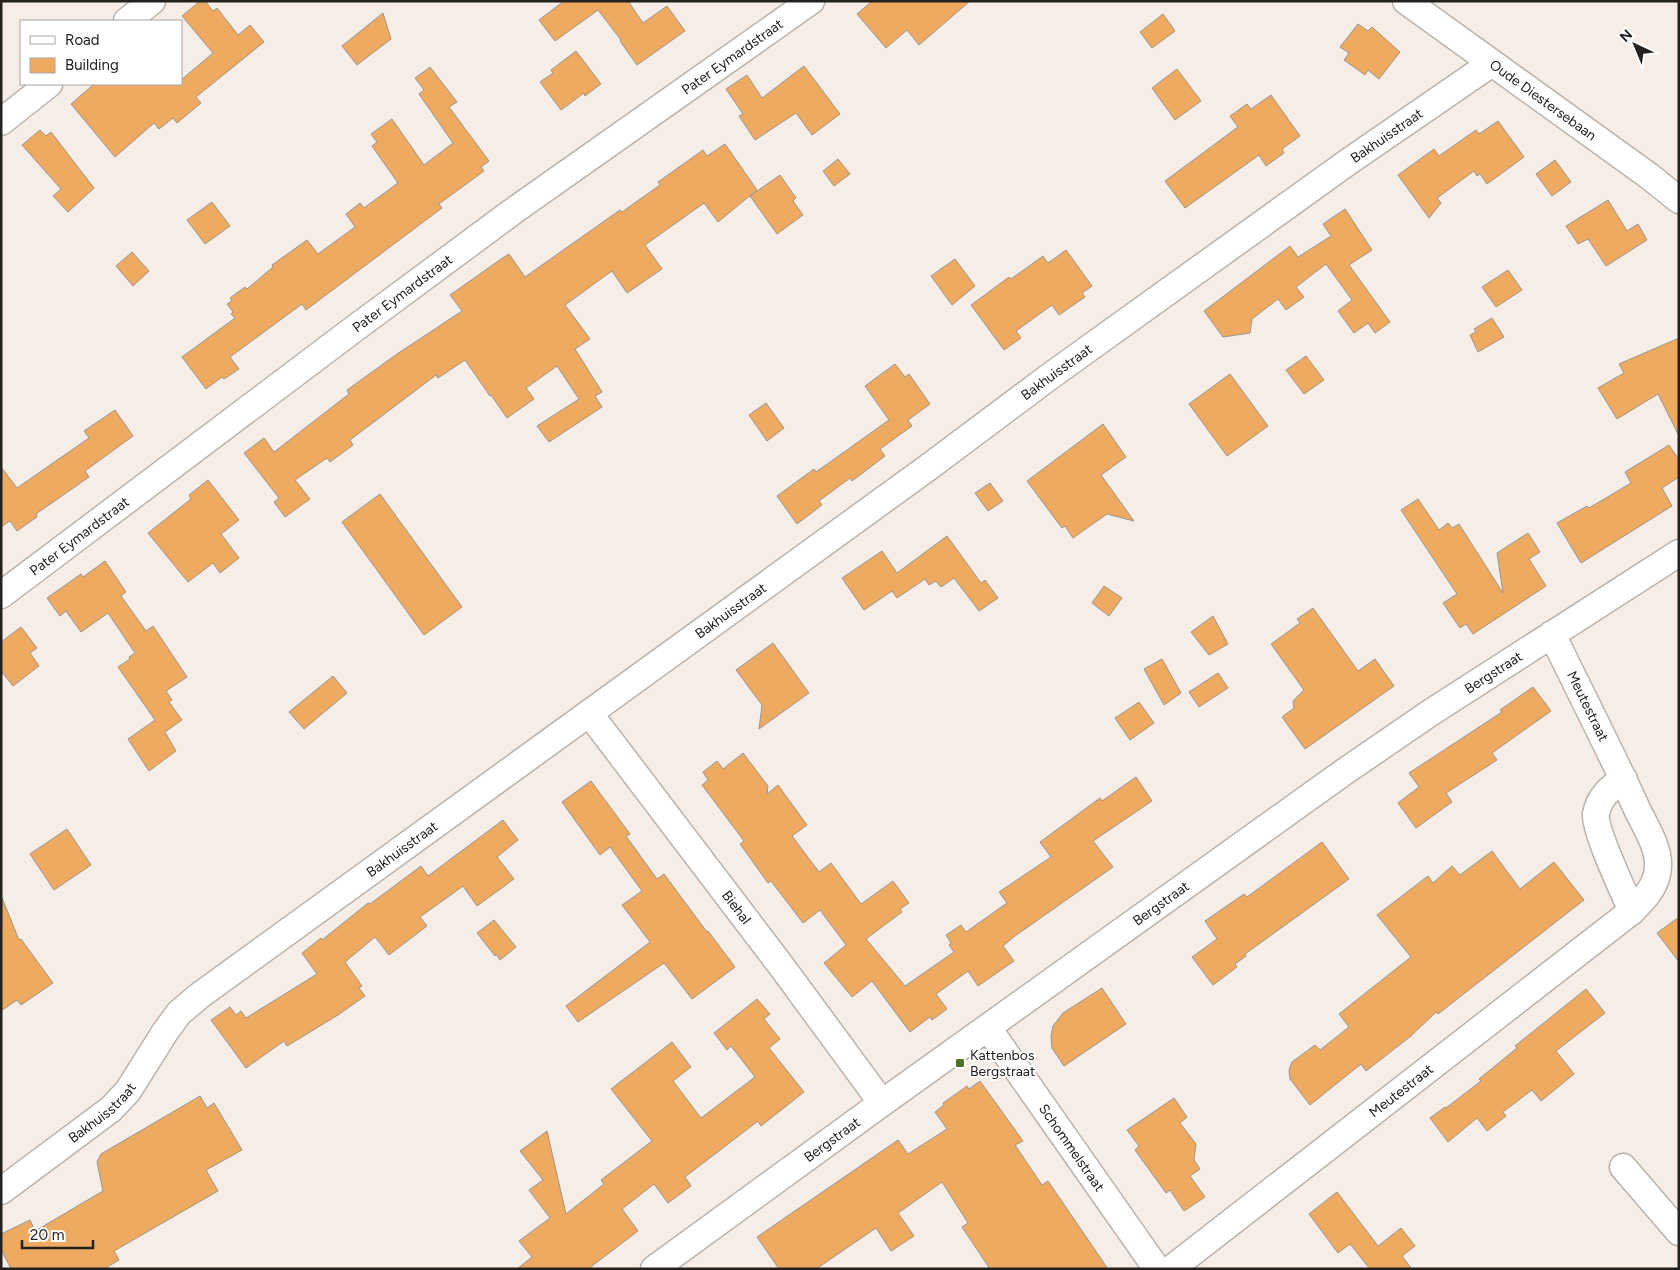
<svg xmlns="http://www.w3.org/2000/svg" width="1680" height="1270" viewBox="0 0 1680 1270" font-family="Figtree,sans-serif">
	<style>
		.building { fill: #efaa61; stroke: #9b948c }
		.lines { fill: none; stroke-linecap: round; stroke-linejoin: round }
		.street-casing { stroke: #bab3ab; stroke-width: 29 }
		.street { stroke: #fff; stroke-width: 26 }
		.poi-dot { fill: #527025; stroke: #fff; stroke-width: 2 }
		.labels { text-anchor: middle; stroke-width: 4; stroke-linejoin: round; paint-order: stroke }
		.street-label { font-size: 14px; fill: #24211e; stroke: #fff }
		.poi-label { font-size: 14px; fill: #24211e; stroke: #fff; text-anchor: start }
	</style>
	<rect width="100%" height="100%" fill="#f6eee6"/>
	<!-- building -->
	<path class="building" d="M200 1H205L213 11 217 8 238 35 250 25 264 42 196 97 201 103 177 123 173 118 159 129 154 123 115 157 71 104 94 84H181V80L213 53 182 16Z
		M564 1H628L643 23 667 6 685 31 637 65 620 41 621 40 598 10 555 41 539 20Z
		M872 1H970L919 45 907 30 886 48 857 14Z
		M383 13 391 39 357 65 342 46Z
		M1163 14 1175 31 1152 48 1140 32Z
		M1358 24 1368 31 1372 27 1400 52 1379 79 1368 70 1365 75 1344 60 1349 53 1340 47Z
		M576 51 601 84 585 96 584 93 561 110 540 82 553 73 551 70Z
		M804 66 840 114 812 135 796 113 755 140 739 116 743 114 726 89 747 75 762 98Z
		M430 67 457 102 449 107 489 161 481 167 484 171 439 204 442 208 306 310 302 304 230 357 239 369 224 379 222 377 206 389 182 357 235 318 231 314 233 312 227 304 232 301 230 298 245 287 247 289 273 267 272 265 307 240 318 254 355 227 346 214 360 203 364 208 398 183 372 146 377 142 371 134 392 119 424 165 453 143 419 94 424 90 415 78Z
		M1177 69 1201 101 1175 120 1152 88Z
		M1271 95 1300 136 1282 149 1284 153 1266 166 1259 155 1185 208 1165 181 1238 127 1230 116 1247 104 1251 109Z
		M1498 121 1524 157 1487 184 1480 174 1477 176 1474 171 1437 198 1441 203 1429 218 1398 175 1434 149 1439 156 1476 130 1479 134Z
		M40 130 46 136 51 132 94 188 68 212 53 196 61 189 22 145Z
		M725 144 757 190 718 222 704 203 645 245 662 269 627 293 612 271 565 305 590 339 575 349 602 392 595 396 602 407 549 442 537 426 579 399 557 366 526 388 534 399 507 418 491 395 490 396 465 360 438 378 436 375 350 440 353 445 330 462 327 458 295 480 310 499 285 517 274 502 279 498 244 453 264 438 274 452 349 394 347 390 397 354 462 311 450 295 501 259 509 254 525 277 620 210 622 212 660 185 658 182 703 150 707 156Z
		M838 159 850 174 834 186 823 171Z
		M1555 160 1571 182 1552 196 1536 174Z
		M780 175 796 198 793 201 803 215 777 234 750 196Z
		M1608 200 1627 231 1638 224 1647 240 1606 266 1588 239 1578 244 1566 226Z
		M212 202 230 226 205 244 187 220Z
		M1345 209 1372 250 1349 265 1390 322 1375 333 1368 323 1354 333 1338 311 1352 300 1326 264 1296 287 1304 297 1286 310 1278 299 1252 319 1250 333 1223 337 1204 311 1290 246 1298 257 1331 236 1323 224Z
		M1066 250 1092 286 1082 293 1085 297 1059 315 1052 305 1016 331 1021 338 1004 350 971 305 1009 277 1011 279 1043 256 1048 263Z
		M132 252 149 271 133 286 116 266Z
		M955 259 975 286 952 305 931 276Z
		M1508 270 1522 290 1496 307 1482 287Z
		M1492 318 1504 337 1478 352 1470 335 1476 332 1474 329Z
		M1679 338V436L1658 394 1617 419 1598 388 1624 373 1619 364Z
		M1306 356 1324 380 1304 394 1286 370Z
		M895 364 905 377 909 374 930 404 908 420 912 426 880 449 885 456 852 481 850 478 819 501 822 505 797 524 777 496 814 469 816 472 889 420 865 386Z
		M1230 374 1268 426 1227 456 1189 404Z
		M766 403 784 428 767 441 749 415Z
		M115 410 133 436 85 471 89 477 36 514 37 517 17 531 10 521 1 527V467L17 488 89 438 84 431Z
		M1103 424 1126 457 1101 475 1134 521 1107 514 1073 538 1065 526 1062 528 1027 481Z
		M1669 445 1679 460V477L1662 488 1672 506 1581 563 1557 523 1587 506 1589 508 1631 483 1625 472Z
		M208 480 239 520 221 534 239 558 220 573 213 563 188 582 148 533 191 499 189 495Z
		M990 483 1003 501 988 511 975 493Z
		M380 494 462 607 424 635 342 522Z
		M1418 499 1439 530 1448 523 1452 528 1459 524 1503 593 1497 553 1528 533 1540 552 1529 559 1546 586 1473 634 1466 624 1460 628 1443 603 1457 594 1401 510Z
		M947 536 981 583 985 580 998 598 979 611 954 578 941 587 936 581 929 585 925 579 897 598 892 591 864 610 842 578 882 551 897 573Z
		M105 561 126 592 121 596 146 631 153 626 187 677 166 691 172 700 169 702 182 720 165 732 176 751 149 771 128 739 155 720 118 667 130 659 129 657 135 653 108 613 81 632 66 611 60 616 47 598 81 574 83 577Z
		M1104 586 1122 598 1109 616 1092 603Z
		M1313 608 1358 671 1375 659 1394 686 1305 749 1282 717 1294 708 1293 701 1304 690 1271 644 1300 623 1297 619Z
		M1213 616 1228 644 1209 655 1191 632Z
		M21 627 37 648 30 653 39 666 13 686 1 671V642Z
		M773 643 809 693 759 729 762 705 736 670Z
		M1162 659 1181 693 1164 705 1144 669Z
		M1218 673 1228 688 1199 707 1189 692Z
		M333 676 347 693 304 729 289 712Z
		M1533 687 1551 711 1492 753 1497 760 1446 793 1452 802 1416 828 1398 803 1419 787 1409 773 1502 712 1500 710Z
		M1139 702 1154 723 1130 740 1115 718Z
		M743 753 768 786 767 794 778 785 807 825 792 836 819 872 831 863 861 904 893 881 909 903 900 909 902 912 866 939 905 986 954 952 949 945 951 943 946 935 961 925 966 932 1007 903 999 892 1051 857 1040 842 1100 798 1102 801 1136 777 1152 801 1093 841 1113 867 1015 936 1003 946 1014 961 978 986 968 971 936 994 947 1009 932 1020 930 1017 910 1032 872 981 852 997 824 963 846 945 820 910 803 923 771 881 768 883 740 844 744 841 702 785 708 780 703 772 717 761 723 769Z
		M591 781 630 834 626 836 657 879 664 874 707 932 708 931 735 967 692 999 664 963 578 1022 566 1006 650 942 622 905 642 891 610 847 600 855 562 802Z
		M503 820 518 840 497 857 514 879 477 906 463 886 420 917 427 926 389 955 375 937 345 962 362 986 359 988 365 996 338 1015 287 1046 284 1041 246 1068 211 1020 230 1007 236 1015 241 1011 246 1018 317 974 302 953 321 938 322 940 368 903 370 904 421 866 428 876Z
		M67 829 91 865 54 890 30 854Z
		M1322 842 1349 879 1245 954 1246 956 1235 964 1237 967 1213 985 1192 957 1217 939 1205 921 1244 894 1247 897Z
		M1492 851 1520 889 1554 862 1584 900 1438 1014 1436 1012 1411 1036 1366 1071 1361 1064 1310 1105 1290 1079 1289 1070 1292 1062 1315 1045 1320 1050 1349 1027 1339 1014 1411 957 1377 915 1428 876 1433 883 1452 866 1460 875Z
		M2 898 19 940 21 939 53 983 21 1005 17 1000 1 1011Z
		M1679 917V962L1657 933Z
		M494 920 516 947 500 960 496 954 495 956 477 933Z
		M1102 988 1126 1024 1064 1066 1052 1048 1051 1036 1053 1026 1063 1013Z
		M1586 989 1605 1013 1556 1051 1574 1074 1541 1101 1532 1090 1503 1112 1506 1116 1487 1131 1477 1118 1448 1142 1430 1118 1445 1107 1446 1108 1481 1081 1479 1079 1517 1048 1515 1046Z
		M757 999 770 1014 764 1019 780 1039 769 1048 804 1092 761 1126 758 1121 685 1177 691 1186 668 1203 654 1184 622 1209 638 1231 588 1269H517L532 1257 519 1241 550 1218 529 1190 543 1180 520 1151 547 1131 566 1214 604 1184 601 1180 652 1141 611 1089 672 1042 691 1067 673 1081 701 1118 755 1077 731 1046 727 1050 714 1033Z
		M980 1081 1023 1141 1015 1145 1042 1185 1048 1181 1108 1269H990L962 1227 968 1223 942 1182 898 1213 914 1236 891 1251 876 1228 816 1269H779L757 1237 898 1140 908 1154 947 1129 935 1112 944 1105 943 1103 967 1086 969 1089Z
		M200 1096 207 1108 214 1103 242 1150 206 1170 218 1191 114 1251 119 1260 104 1269H11L1 1249V1234L30 1220 35 1231 103 1191 97 1162 101 1154Z
		M1174 1098 1187 1117 1180 1123 1196 1144 1194 1160 1200 1169 1190 1176 1205 1197 1184 1211 1170 1190 1166 1193 1135 1150 1139 1146 1127 1130Z
		M1337 1192 1378 1246 1401 1228 1415 1246 1402 1256 1412 1269H1370L1350 1244 1338 1253 1309 1214Z"/>
	<g class="lines">
		<!-- street casing -->
		<g class="street-casing">
			<g id="street">
				<path id="s1" d="M1406 1 1649 176 1679 200"/>
				<path d="M127 21 152 1"/>
				<path d="M1 122 49 84"/>
				<path id="s2" d="M1 595 354 329 512 212 811 1"/>
				<path id="s3" d="M589 713 782 967 882 1103"/>
				<path d="M1624 779C1610 788 1599 797 1596 814 1594 829 1624 893 1632 911"/>
				<path id="s4" d="M988 1028 1157 1269"/>
				<path d="M1623 1167 1679 1232"/>
				<path id="s5" d="M1 1191 111 1109 128 1091 165 1032 179 1013 199 996 926 469 1049 377 1348 162 1492 63"/>
				<path id="s6" d="M654 1269 882 1103 1344 772 1430 713 1679 553"/>
				<path id="s7" d="M1171 1269 1632 911C1644 899 1658 885 1658 866 1659 847 1645 826 1637 809 1610 750 1580 692 1552 634"/>
			</g>
		</g>
		<!-- street -->
		<use href="#street" class="street"/>
	</g>
	<!-- markers -->
	<rect class="poi-dot" x="955" y="1058" width="10" height="10" rx="2.5"/>
	<g class="labels">
		<!-- street labels -->
		<g class="street-label">
			<text dy="5" stroke="none"><textPath href="#s2" startOffset="908">Pater Eymardstraat</textPath></text>
			<text dy="5" stroke="none"><textPath href="#s1" startOffset="169">Oude Diestersebaan</textPath></text>
			<text dy="5" stroke="none"><textPath href="#s5" startOffset="1748">Bakhuisstraat</textPath></text>
			<text dy="5" stroke="none"><textPath href="#s2" startOffset="502">Pater Eymardstraat</textPath></text>
			<text dy="5" stroke="none"><textPath href="#s5" startOffset="1342">Bakhuisstraat</textPath></text>
			<text dy="5" stroke="none"><textPath href="#s2" startOffset="98">Pater Eymardstraat</textPath></text>
			<text dy="5" stroke="none"><textPath href="#s5" startOffset="938">Bakhuisstraat</textPath></text>
			<text dy="5" stroke="none"><textPath href="#s6" startOffset="1030">Bergstraat</textPath></text>
			<text transform="translate(1588 706) rotate(64)" y="5">Meutestraat</text>
			<text dy="5" stroke="none"><textPath href="#s5" startOffset="532">Bakhuisstraat</textPath></text>
			<text dy="5" stroke="none"><textPath href="#s6" startOffset="625">Bergstraat</textPath></text>
			<text dy="5" stroke="none"><textPath href="#s3" startOffset="244">Biehal</textPath></text>
			<text dy="5" stroke="none"><textPath href="#s7" startOffset="291">Meutestraat</textPath></text>
			<text dy="5" stroke="none"><textPath href="#s5" startOffset="128">Bakhuisstraat</textPath></text>
			<text dy="5" stroke="none"><textPath href="#s6" startOffset="220">Bergstraat</textPath></text>
			<text dy="5" stroke="none"><textPath href="#s4" startOffset="146">Schommelstraat</textPath></text>
		</g>
		<!-- poi labels -->
		<g class="poi-label">
			<text x="970" y="1060">Kattenbos<tspan x="970" dy="16">Bergstraat</tspan></text>
		</g>
	</g>
	<!-- border -->
	<rect width="1680" height="1270" fill="none" stroke="#24211e" stroke-width="5"/>
	<!-- legend -->
	<rect x="20" y="20" width="162" height="65" fill="#ffffff" stroke="#a7a6a5"/>
	<rect x="30" y="36" width="25" height="8" fill="#ffffff" stroke="#a7a6a5"/>
	<text x="65" y="45" font-size="15" fill="#24211e">Road</text>
	<rect x="30" y="58" width="25" height="15" fill="#efaa61" stroke="#a7a6a5"/>
	<text x="65" y="70" font-size="15" fill="#24211e">Building</text>
	<!-- north arrow -->
	<g transform="translate(1635 45) rotate(316)" stroke="#ffffff" stroke-width="4" paint-order="stroke">
	<path d="M0-4L9 19L0 12L-9 19Z" fill="#24211e"/>
	<text y="-8" font-size="14" font-weight="bold" text-anchor="middle" fill="#24211e">N</text>
	</g>
	<!-- scale -->
	<path d="M22 1240v8h71v-8" fill="none" stroke="#24211e" stroke-width="2.5"/>
	<text x="30" y="1240" font-size="15" fill="#24211e" stroke="#ffffff" stroke-width="4" paint-order="stroke">20 m</text>
</svg>
